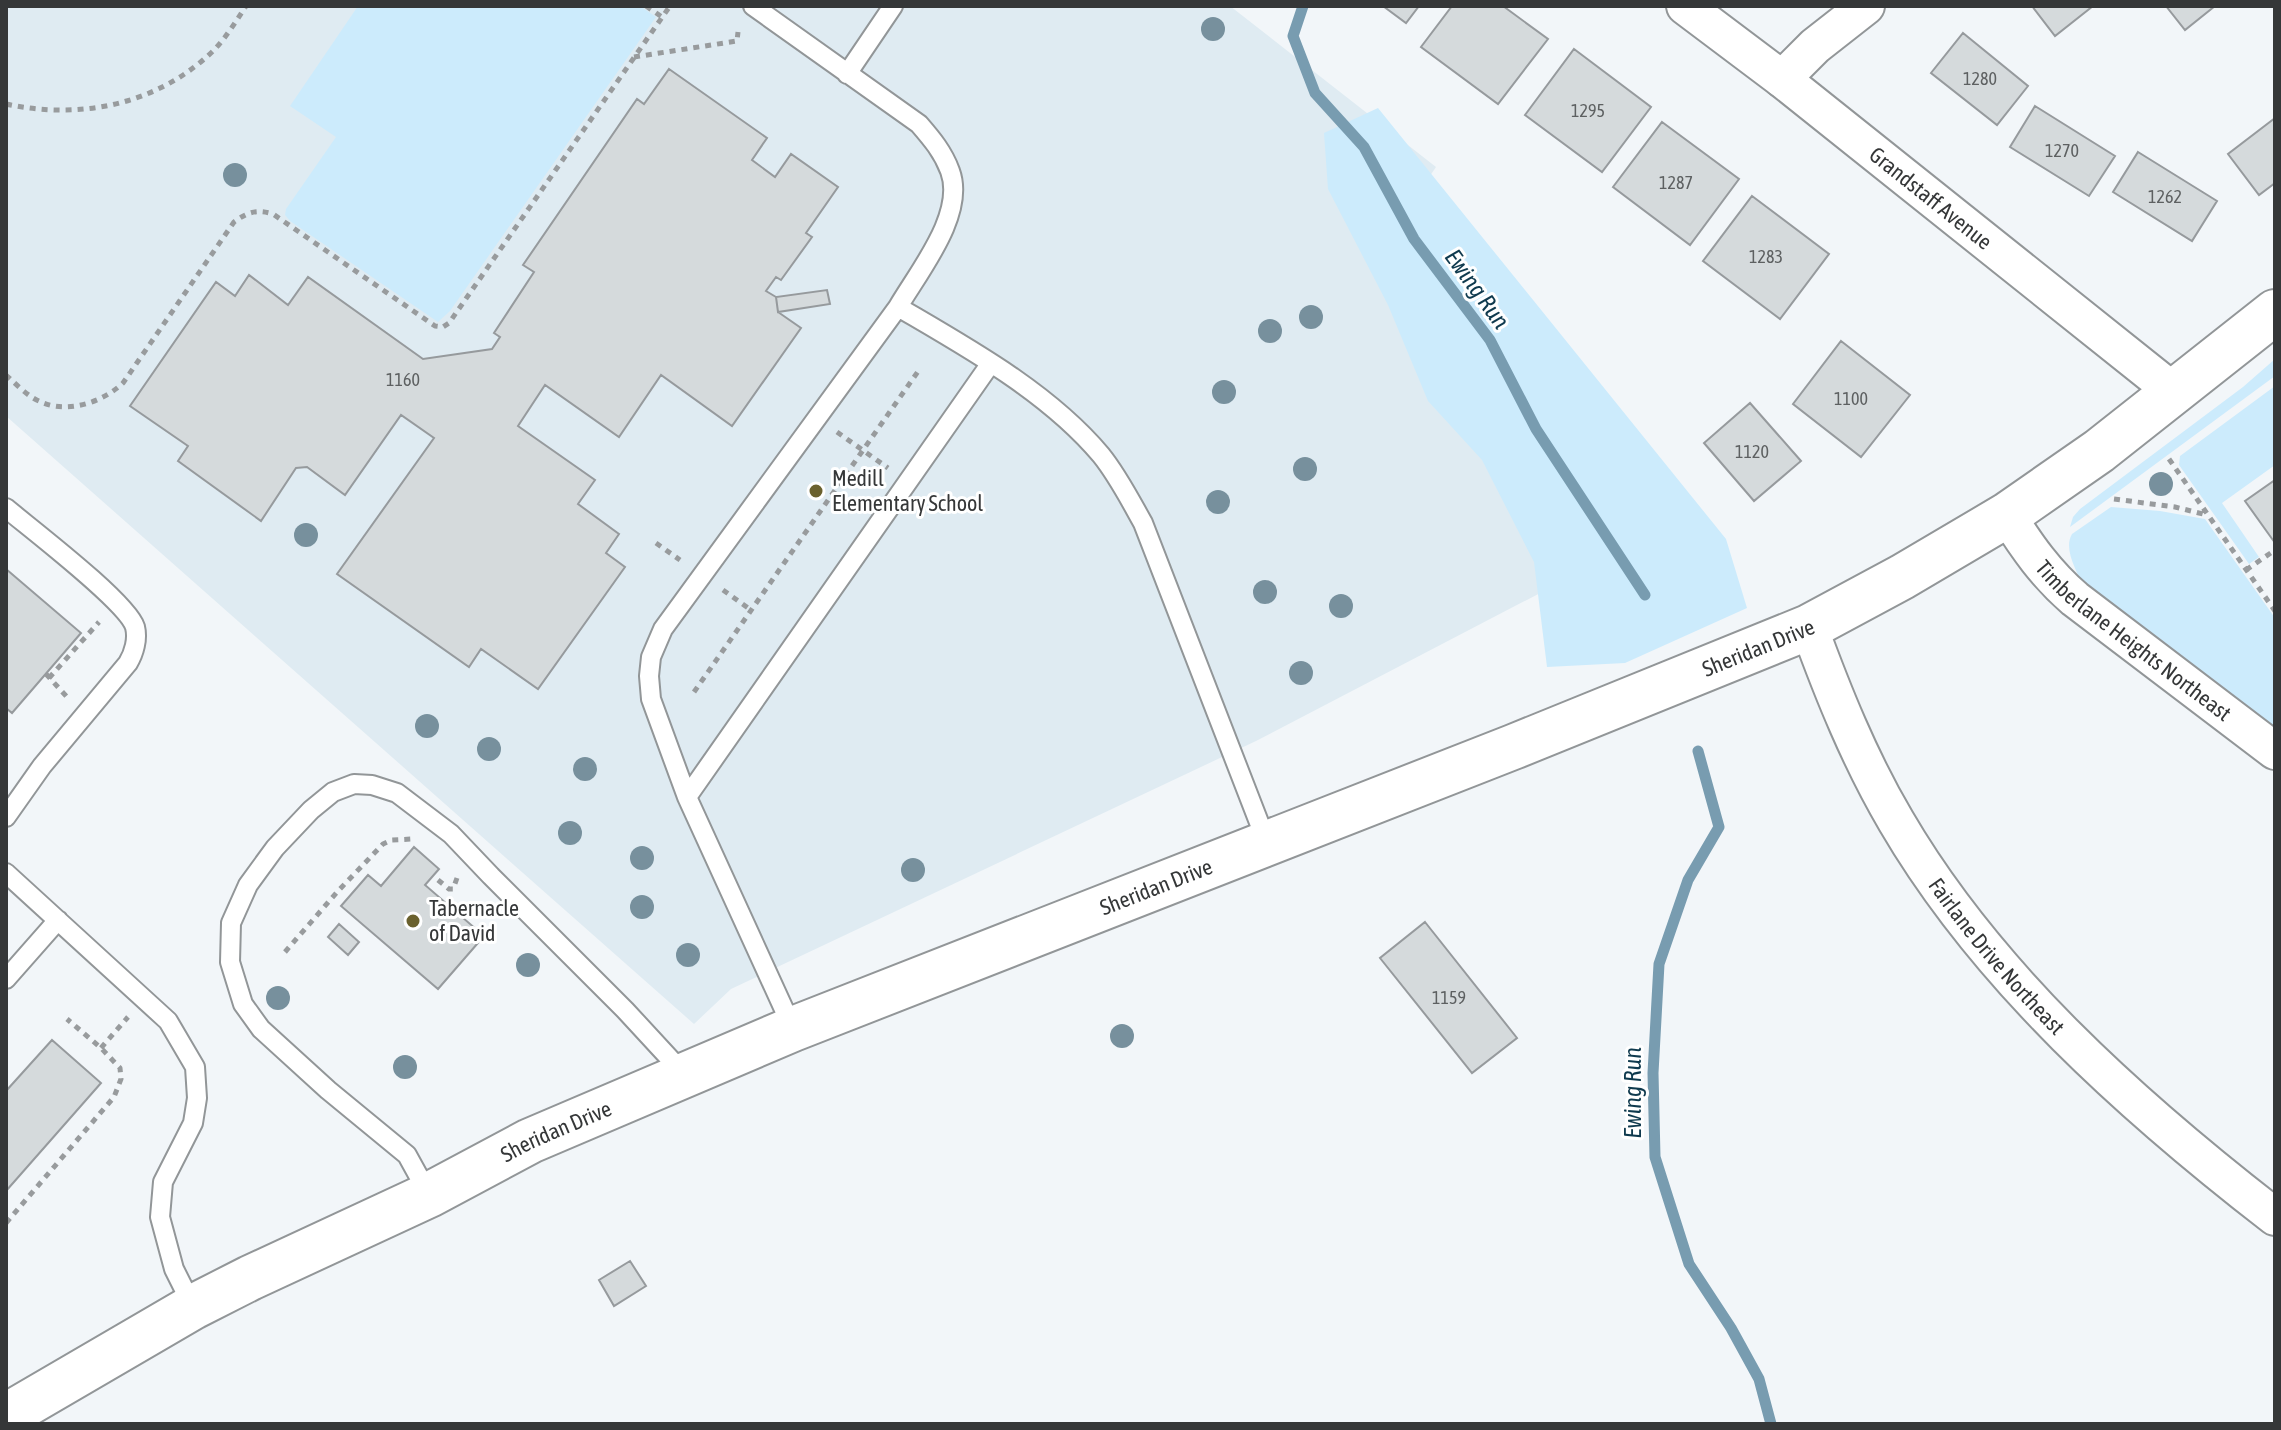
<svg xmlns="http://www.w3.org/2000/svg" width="2281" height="1430" viewBox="0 0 2281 1430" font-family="'Asap Condensed',sans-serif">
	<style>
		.built { fill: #dfebf2 }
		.green { fill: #ccebfc }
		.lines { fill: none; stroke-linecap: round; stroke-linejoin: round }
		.stream { stroke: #789cb0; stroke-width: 11 }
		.building { fill: #d5dadc; stroke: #969a9d; stroke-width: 2 }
		.lane-casing { stroke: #929698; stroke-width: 22 }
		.street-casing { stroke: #929698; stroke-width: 40 }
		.secondary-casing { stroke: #929698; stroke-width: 48 }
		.path { stroke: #989b9d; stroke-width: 5; stroke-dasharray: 6 6; stroke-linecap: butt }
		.lane { stroke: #fff; stroke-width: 18 }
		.street { stroke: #fff; stroke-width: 36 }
		.secondary { stroke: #fff; stroke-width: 44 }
		.tree { fill: #77909d }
		.poi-dot { fill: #6a612e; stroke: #fff; stroke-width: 3 }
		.labels { text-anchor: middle; stroke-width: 6; stroke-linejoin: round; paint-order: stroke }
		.number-label { font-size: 18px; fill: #5d6061 }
		.street-label { font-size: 22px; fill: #353738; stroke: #fff }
		.poi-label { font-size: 22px; fill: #353738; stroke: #fff; text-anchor: start }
		.water-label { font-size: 24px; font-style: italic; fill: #0f3a4e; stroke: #fff }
	</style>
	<rect width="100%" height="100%" fill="#f2f6f9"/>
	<!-- built -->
	<path class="built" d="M6 6H1230L1436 167 1383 245 1590 567 1256 741 731 989 694 1024 6 416Z"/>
	<!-- green -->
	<path class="green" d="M358 6H640L656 17 450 311 438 322 290 221 285 215 286 209 336 137 290 106Z
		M1378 108 1726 539 1747 608 1625 663 1547 667 1534 562 1482 460 1428 401 1388 305 1328 189 1324 133Z
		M2275 359V376L2070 527 2073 517 2080 509 2243 387Z
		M2275 386V465L2222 503 2259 557 2249 564 2179 465 2180 456Z
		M2111 507 2160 511 2205 519 2275 618V734L2083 586C2077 571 2063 549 2072 534Z"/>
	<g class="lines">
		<!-- stream -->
		<path class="stream" d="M1303 6 1293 36 1315 93 1364 147 1414 239 1490 340 1536 429 1645 595
			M1698 751 1719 827 1688 880 1659 964 1653 1073 1655 1157 1689 1264 1731 1328 1759 1379 1771 1424"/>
	</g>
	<!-- building -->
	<path class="building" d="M1383 6H1419L1406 23Z
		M1452 6H1503L1548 39 1498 104 1421 47Z
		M2032 6H2093L2055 36Z
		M2166 6H2215L2185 30Z
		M1963 33 2028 86 1997 125 1931 73Z
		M1574 49 1651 107 1602 172 1525 115Z
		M669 69 767 138 752 160 775 177 791 154 838 187 806 233 812 237 781 280 776 277 766 291 776 297 778 312 801 328 732 426 661 375 619 437 545 385 518 426 595 480 578 504 619 534 606 553 625 567 538 689 481 649 469 667 337 574 434 438 401 415 345 495 307 467 296 468 261 521 178 461 188 446 130 406 216 282 235 296 249 275 288 305 308 277 423 359 492 349 500 337 494 333 534 272 523 265 637 99 644 104Z
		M2035 106 2115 156 2089 196 2010 147Z
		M2275 118V183L2259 195 2228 154Z
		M1662 122 1739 179 1690 245 1613 187Z
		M2138 152 2217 201 2192 241 2113 192Z
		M1752 196 1829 254 1780 319 1703 261Z
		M827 290 830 304 778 312 776 297Z
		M1841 341 1910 395 1861 457 1793 404Z
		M1750 403 1801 461 1754 501 1704 443Z
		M2275 480V543L2245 501Z
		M6 569 81 633 12 713 6 708Z
		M414 847 439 869 425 885 484 936 438 989 341 906 368 875 381 886Z
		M1425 922 1517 1038 1472 1073 1380 958Z
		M339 924 359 942 348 955 328 937Z
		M52 1040 101 1083 6 1191V1091Z
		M630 1261 646 1286 614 1306 599 1280Z"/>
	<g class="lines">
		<!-- lane casing -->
		<g class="lane-casing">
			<path id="lane" d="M753 6 919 124C932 139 943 152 950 171 966 214 919 271 898 307
				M847 74 893 6
				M6 508C31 529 127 602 135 627 138 639 134 653 128 663L42 766 6 817
				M687 797 991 363
				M6 873 168 1021 195 1067 197 1098 193 1123 163 1182 160 1217 174 1269 193 1307
				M6 979 58 920
				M793 1029 687 797 651 699 649 676 651 657 663 629 898 307C968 348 1048 392 1101 455 1118 476 1130 500 1143 523L1267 843
				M429 1195 407 1155 328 1090 261 1029 243 1004 230 962 231 923 248 885 275 848 311 810 333 792 354 784 372 785 397 793 451 834 491 876 625 1010 685 1075"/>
		</g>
		<!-- street casing -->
		<g class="street-casing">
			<g id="street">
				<path id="s1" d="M1685 6 1782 79 2174 392"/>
				<path d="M1782 79 1815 46 1866 6"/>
				<path id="s2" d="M2007 515C2027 547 2046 574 2075 599L2275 751"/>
				<path id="s3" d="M1809 627C1833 693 1860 760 1896 821 1987 977 2133 1107 2275 1217"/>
			</g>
		</g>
		<!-- secondary casing -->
		<g class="secondary-casing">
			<g id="secondary">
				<path id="s4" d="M6 1416 193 1307 250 1278 429 1195 530 1141 793 1029 1513 747 1809 627 1902 577 2007 515 2099 451 2275 312"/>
			</g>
		</g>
		<!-- path -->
		<path class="path" d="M646 6 662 17
			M634 57 737 41 738 32
			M6 104C80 120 157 105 213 51 226 38 236 21 246 6
			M6 375C16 384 28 397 41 402 68 414 103 402 123 383L234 222C248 212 256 209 273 214L435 326 443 327 449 323 670 6
			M837 432 888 468
			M2169 459 2275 611
			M2114 499 2175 507 2207 515
			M656 543 680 560
			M2246 570 2275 550
			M723 590 751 610
			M46 674 67 697
			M49 678 99 622
			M694 692 919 370
			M438 880 449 889H453L457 878
			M285 952 338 891 383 844 392 840 412 839
			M101 1048 128 1017
			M6 1223 114 1097 121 1079 120 1068 101 1048 67 1019"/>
		<!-- lane -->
		<use href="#lane" class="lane"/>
		<!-- street -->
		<use href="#street" class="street"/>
		<!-- secondary -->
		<use href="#secondary" class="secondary"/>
	</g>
	<!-- trees -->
	<g class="tree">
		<circle cx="1213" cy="29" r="12"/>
		<circle cx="235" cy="175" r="12"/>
		<circle cx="1311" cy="317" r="12"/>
		<circle cx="1270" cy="331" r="12"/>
		<circle cx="1224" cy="392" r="12"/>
		<circle cx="1305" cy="469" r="12"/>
		<circle cx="2161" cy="484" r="12"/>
		<circle cx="1218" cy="502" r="12"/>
		<circle cx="306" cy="535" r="12"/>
		<circle cx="1265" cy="592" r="12"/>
		<circle cx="1341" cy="606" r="12"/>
		<circle cx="1301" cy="673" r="12"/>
		<circle cx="427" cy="726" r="12"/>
		<circle cx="489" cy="749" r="12"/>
		<circle cx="585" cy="769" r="12"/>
		<circle cx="570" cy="833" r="12"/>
		<circle cx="642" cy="858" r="12"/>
		<circle cx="913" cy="870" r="12"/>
		<circle cx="642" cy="907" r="12"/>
		<circle cx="688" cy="955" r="12"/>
		<circle cx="528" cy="965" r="12"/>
		<circle cx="278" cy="998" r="12"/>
		<circle cx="1122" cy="1036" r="12"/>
		<circle cx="405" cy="1067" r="12"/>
	</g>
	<!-- markers -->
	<g class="poi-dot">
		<circle cx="816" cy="491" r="8"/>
		<circle cx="413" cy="921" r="8"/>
	</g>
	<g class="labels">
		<!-- number labels -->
		<g class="number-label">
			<text x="1980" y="85">1280</text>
			<text x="1588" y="117">1295</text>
			<text x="2062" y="157">1270</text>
			<text x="1676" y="189">1287</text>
			<text x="2165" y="203">1262</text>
			<text x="1766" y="263">1283</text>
			<text x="403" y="386">1160</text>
			<text x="1851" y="405">1100</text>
			<text x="1752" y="458">1120</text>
			<text x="1449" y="1004">1159</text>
		</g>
		<!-- street labels -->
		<g class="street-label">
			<text dy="8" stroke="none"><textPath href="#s1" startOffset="312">Grandstaff Avenue</textPath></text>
			<text dy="8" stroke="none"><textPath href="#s2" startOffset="180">Timberlane Heights Northeast</textPath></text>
			<text dy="8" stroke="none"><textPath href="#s4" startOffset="1916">Sheridan Drive</textPath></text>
			<text dy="8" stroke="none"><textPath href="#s4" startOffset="1268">Sheridan Drive</textPath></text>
			<text dy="8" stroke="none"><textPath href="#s3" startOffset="382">Fairlane Drive Northeast</textPath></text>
			<text dy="8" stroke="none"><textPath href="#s4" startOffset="620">Sheridan Drive</textPath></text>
		</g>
		<!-- poi labels -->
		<g class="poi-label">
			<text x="832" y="486">Medill<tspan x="832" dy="25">Elementary School</tspan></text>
			<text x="429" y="916">Tabernacle<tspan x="429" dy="25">of David</tspan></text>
		</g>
		<!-- water labels -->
		<g class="water-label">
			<text transform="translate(1477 289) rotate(54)" y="8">Ewing Run</text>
			<text transform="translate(1633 1093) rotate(-90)" y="8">Ewing Run</text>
		</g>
	</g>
	<!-- border -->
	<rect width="2281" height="1430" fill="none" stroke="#353738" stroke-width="16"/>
</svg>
